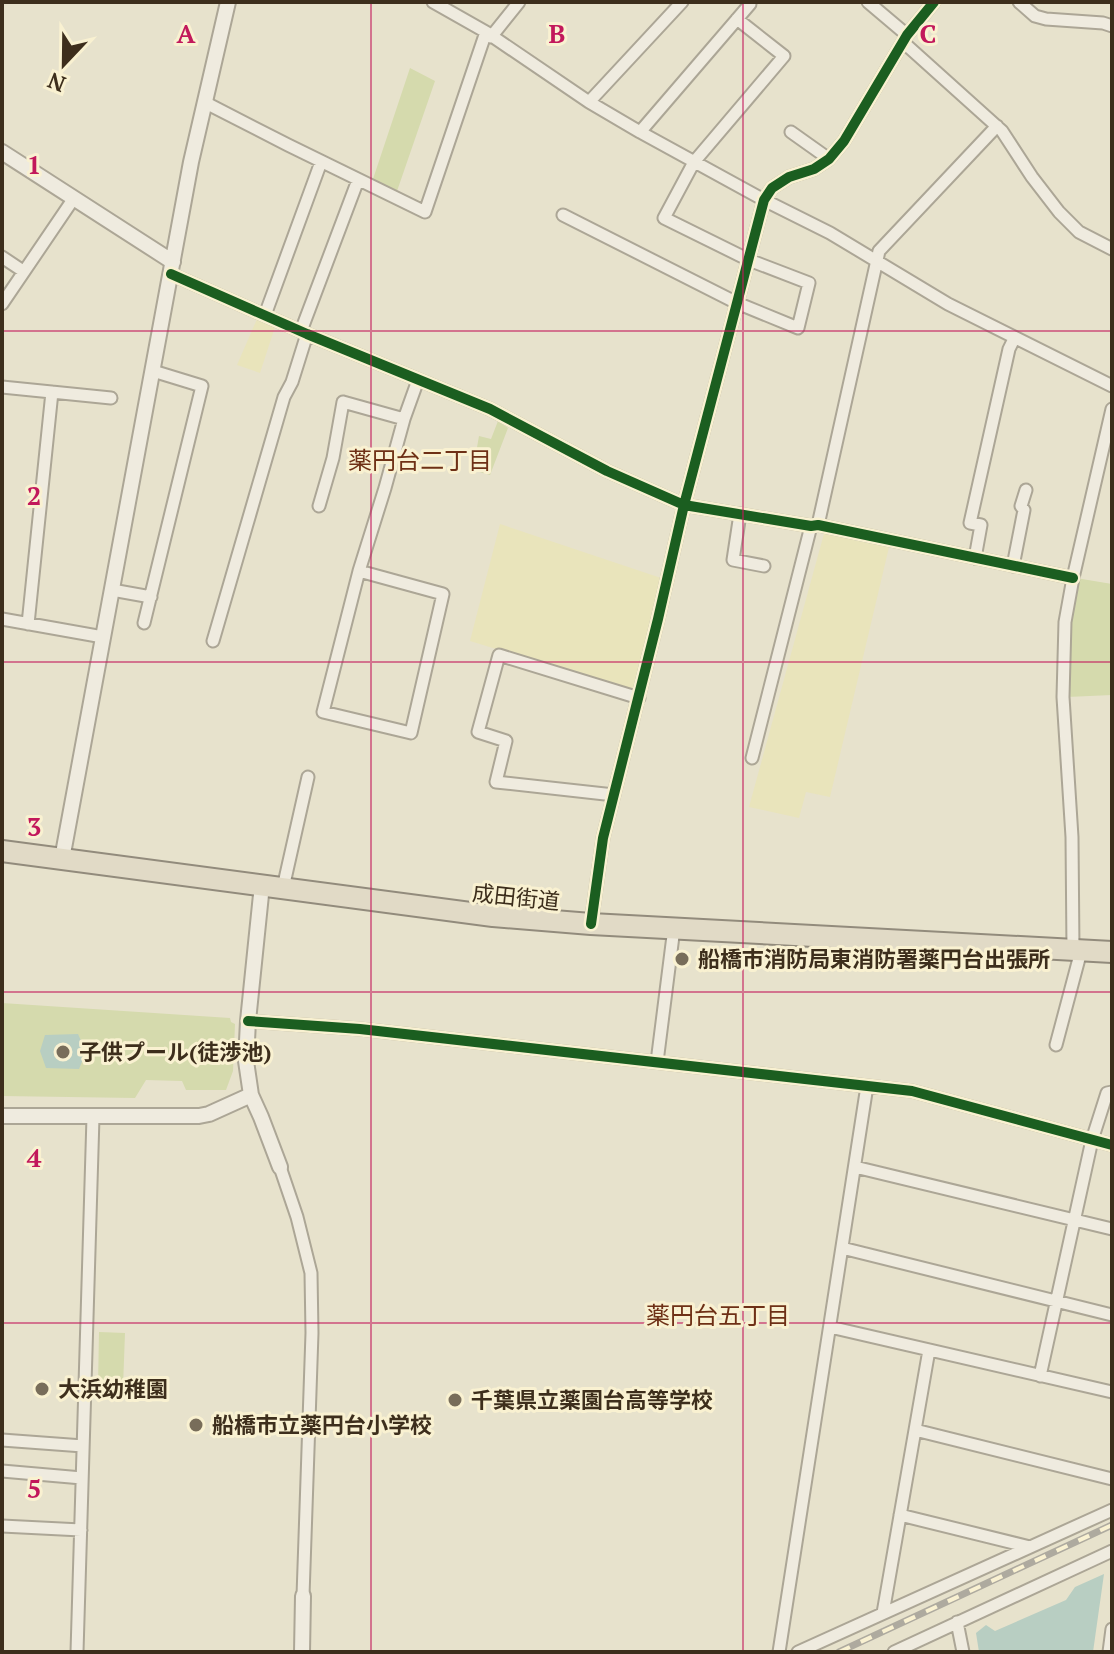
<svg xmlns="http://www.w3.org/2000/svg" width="1114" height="1654" viewBox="0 0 1114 1654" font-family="'PT Serif','Noto Sans JP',serif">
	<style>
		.farmland { fill: #e9e4bb }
		.green { fill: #d5daad }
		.water { fill: #b8cec2 }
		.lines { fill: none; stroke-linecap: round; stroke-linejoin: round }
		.minor-casing { stroke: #aca696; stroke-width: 15 }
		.tertiary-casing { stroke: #aca696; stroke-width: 18 }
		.trunk-casing { stroke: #928b7c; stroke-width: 24 }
		.minor { stroke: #efebdf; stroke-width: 11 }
		.tertiary { stroke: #efebdf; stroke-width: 14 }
		.trunk { stroke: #e1dac6; stroke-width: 20 }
		.rail-casing { stroke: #aeaa9f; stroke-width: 7 }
		.rail { stroke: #f9f1d1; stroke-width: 4; stroke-dasharray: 12; stroke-linecap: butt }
		.cycleway-casing { stroke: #f9f1d1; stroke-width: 15 }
		.cycleway { stroke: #1b5e20; stroke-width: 10 }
		.grid { fill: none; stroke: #c2185b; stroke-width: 2; stroke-opacity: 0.55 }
		.poi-dot { fill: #786d5a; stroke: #f9f1d1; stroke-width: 3 }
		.labels { text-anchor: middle; stroke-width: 6; stroke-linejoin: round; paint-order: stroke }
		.street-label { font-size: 22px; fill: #3d2e1c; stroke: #f9f1d1 }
		.poi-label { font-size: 22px; font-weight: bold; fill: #3d2e1c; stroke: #f9f1d1; text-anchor: start }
		.neighbourhood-label { font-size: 24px; fill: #6e3016; stroke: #f9f1d1 }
		.grid-label { font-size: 26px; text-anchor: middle; font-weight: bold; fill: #c2185b; stroke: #f9f1d1; stroke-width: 6; stroke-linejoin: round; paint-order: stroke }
	</style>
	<rect width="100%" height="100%" fill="#e7e2cc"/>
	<!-- farmland -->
	<path class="farmland" d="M257 319 275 327 260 373 237 365Z
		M500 524 661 578 635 692 470 641Z
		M825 530 890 543 830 797 806 792 799 818 749 807Z"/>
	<!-- green -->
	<path class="green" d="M410 68 435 81 396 194 372 182Z
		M498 421 508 428 490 475 473 470 479 436 491 439Z
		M1076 578 1112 584V695L1067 697 1069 622Z
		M2 1003 230 1018 231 1022 235 1024 233 1071 226 1090H186L182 1081 146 1080 135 1098 2 1096Z
		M99 1332 125 1333 123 1387 98 1386Z"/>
	<!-- water -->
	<path class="water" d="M78 1034 86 1052 79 1069 46 1068 40 1051 45 1035Z
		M1104 1574 1093 1652H979L976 1633 986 1625 995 1631 1066 1600 1075 1587Z"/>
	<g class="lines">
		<!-- minor casing -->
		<g class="minor-casing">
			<path id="minor" d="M433 2 486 32 589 102 640 132 764 200 830 233 948 304 1112 386
				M868 2 907 35
				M1019 2 1035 16 1046 19 1103 23 1112 26
				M491 37 519 2
				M903 42 1002 131 1032 177 1059 212 1079 232 1112 249
				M589 102 682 2
				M206 103 288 145 425 212 486 32
				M640 132 750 4 748 2
				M791 132 829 159
				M563 215 737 303 798 328 809 283 749 260 664 218 694 162 784 56 737 19
				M2 257 23 271
				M171 274 307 334 490 409 607 471 684 505 811 526 818 525 1073 578
				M2 304 74 198
				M265 315 321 162
				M301 331 358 180
				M2 387 111 398
				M319 506 333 458 343 402 404 419
				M740 514 733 560 764 566
				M818 525 879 251 997 126
				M975 558 981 525 970 523 1009 349 1014 339
				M1013 566 1024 510 1021 506 1026 490
				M359 571 443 594 411 733 323 712 359 571 385 488 404 419 418 380
				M112 590 151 597
				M2 619 103 637
				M144 623 202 386 153 371
				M28 624 52 392
				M213 641 284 397 292 382 307 334
				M752 758 811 526
				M614 795 496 782 506 741 478 732 499 655 639 698
				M283 888 308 777
				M591 924 603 838 658 619 684 505 764 200 772 188 789 177 814 169 829 159 844 141 907 35 934 2
				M1073 950 1072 837 1063 697 1065 622 1073 578 1112 409
				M248 1021 360 1029 912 1091 1112 1145
				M1056 1045 1081 951
				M657 1062 674 928
				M280 1167 297 1217 311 1273 312 1333 303 1596
				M855 1167 1112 1229
				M842 1248 1112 1315
				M830 1327 1112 1392
				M1040 1376 1092 1140 1107 1093 1112 1092
				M915 1430 1112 1479
				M2 1440 83 1446
				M2 1471 82 1478
				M900 1515 1030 1547
				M2 1526 81 1530
				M883 1613 929 1350
				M957 1622 963 1652
				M77 1652 93 1117
				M779 1652 867 1086
				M798 1652 1112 1510
				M894 1652 1112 1551
				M1109 1652 1112 1629"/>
		</g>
		<!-- tertiary casing -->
		<g class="tertiary-casing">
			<path id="tertiary" d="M2 152 173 262
				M62 859 191 162 228 2
				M262 885 248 1021 246 1061 251 1095 261 1117 280 1167
				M2 1116H199L209 1114 251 1095
				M302 1652 303 1596"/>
		</g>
		<!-- trunk casing -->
		<g class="trunk-casing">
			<path id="trunk" d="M2 851 493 916 591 924 1112 952"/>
		</g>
		<!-- minor -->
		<use href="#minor" class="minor"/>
		<!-- tertiary -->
		<use href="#tertiary" class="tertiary"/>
		<!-- trunk -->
		<use href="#trunk" class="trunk"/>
		<!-- rail casing -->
		<g class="rail-casing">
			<path id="rail" d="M839 1652 1112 1525"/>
		</g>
		<!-- rail -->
		<use href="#rail" class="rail"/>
		<!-- cycleway casing -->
		<g class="cycleway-casing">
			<path id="cycleway" d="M171 274 307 334 490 409 607 471 684 505 811 526 818 525 1073 578
				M591 924 603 838 658 619 684 505 764 200 772 188 789 177 814 169 829 159 844 141 907 35 934 2
				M248 1021 360 1029 912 1091 1112 1145"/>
		</g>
		<!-- cycleway -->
		<use href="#cycleway" class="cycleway"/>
	</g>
	<!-- grid -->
	<path class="grid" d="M371 2V1652M743 2V1652M2 331H1112M2 662H1112M2 992H1112M2 1323H1112"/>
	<!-- markers -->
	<g class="poi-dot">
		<circle cx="682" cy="959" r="8"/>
		<circle cx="63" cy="1052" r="8"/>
		<circle cx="42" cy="1389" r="8"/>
		<circle cx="455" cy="1400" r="8"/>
		<circle cx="196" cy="1425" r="8"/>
	</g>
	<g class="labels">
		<!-- street labels -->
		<g class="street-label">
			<text transform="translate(516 897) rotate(6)" y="8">成田街道</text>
		</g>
		<!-- poi labels -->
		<g class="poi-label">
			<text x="698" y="967">船橋市消防局東消防署薬円台出張所</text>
			<text x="79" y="1060">子供プール(徒渉池)</text>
			<text x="58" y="1397">大浜幼稚園</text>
			<text x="471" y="1408">千葉県立薬園台高等学校</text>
			<text x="212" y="1433">船橋市立薬円台小学校</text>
		</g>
		<!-- neighbourhood labels -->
		<g class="neighbourhood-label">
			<text x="420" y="469">薬円台二丁目</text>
			<text x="718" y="1324">薬円台五丁目</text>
		</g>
	</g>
	<g class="grid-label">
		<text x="186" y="43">A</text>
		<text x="557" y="43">B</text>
		<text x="928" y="43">C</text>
		<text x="34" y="174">1</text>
		<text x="34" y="505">2</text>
		<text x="34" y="836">3</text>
		<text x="34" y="1167">4</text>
		<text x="34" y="1498">5</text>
	</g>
	<!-- border -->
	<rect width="1114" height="1654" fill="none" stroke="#3d2e1c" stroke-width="8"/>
	<!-- north arrow -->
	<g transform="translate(64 64) rotate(202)" stroke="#f9f1d1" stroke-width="6" paint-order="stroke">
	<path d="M0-6L14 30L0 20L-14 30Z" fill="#3d2e1c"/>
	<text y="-12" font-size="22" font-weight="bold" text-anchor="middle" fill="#3d2e1c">N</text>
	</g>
</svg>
